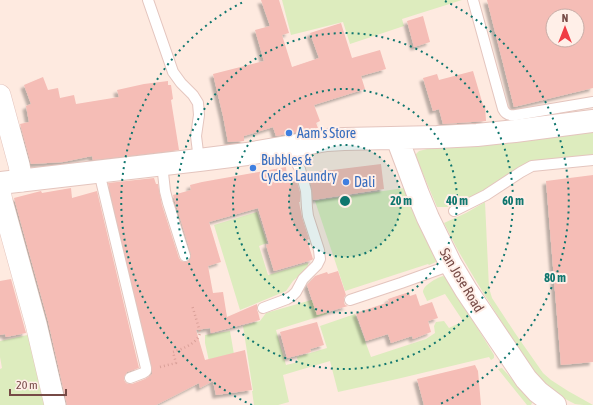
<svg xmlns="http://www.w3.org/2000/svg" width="593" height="405" viewBox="0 0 593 405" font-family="'Asap Condensed',sans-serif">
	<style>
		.green { fill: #ddecbe }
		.building { fill: #f5bdb6; fill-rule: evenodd; filter: url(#shadow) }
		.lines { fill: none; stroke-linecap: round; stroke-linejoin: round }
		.service-casing { stroke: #e4c5be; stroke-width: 12 }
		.minor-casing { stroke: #e4c5be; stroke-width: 22 }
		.tertiary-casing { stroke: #e4c5be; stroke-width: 24 }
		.path { stroke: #d9a099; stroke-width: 2.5; stroke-dasharray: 1 3; stroke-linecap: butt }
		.service { stroke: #fff; stroke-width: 10 }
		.minor { stroke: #fff; stroke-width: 21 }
		.tertiary { stroke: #fff; stroke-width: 22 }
		.ring { fill: none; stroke: #0f766e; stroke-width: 2; stroke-dasharray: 2 4 }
		.shop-dot { fill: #3f7fe0; stroke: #ffefe8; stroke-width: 1.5 }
		.labels { text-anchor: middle; stroke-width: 4; stroke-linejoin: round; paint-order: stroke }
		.shop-label { font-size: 14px; fill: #366cbe; stroke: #ffefe8; text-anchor: start }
		.street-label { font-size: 14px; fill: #764a46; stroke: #ffefe8 }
		.centre { fill: #0f766e; stroke: #ffefe8; stroke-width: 2 }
		.ring-label { font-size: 12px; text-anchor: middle; font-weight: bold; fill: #0f766e; stroke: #ffefe8; stroke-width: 4; stroke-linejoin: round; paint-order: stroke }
	</style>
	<defs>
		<filter id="shadow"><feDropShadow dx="-3.5" dy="3.5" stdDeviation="1" flood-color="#0004"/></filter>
	</defs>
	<rect width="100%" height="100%" fill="#feeae0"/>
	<!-- green -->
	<path class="green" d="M282 0H462L402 19 404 26 350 44 343 22 291 35Z
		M593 131V155L539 160 530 162 478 195 449 207H437L415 155 419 151 435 147Z
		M404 188 420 227 435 257 436 262 429 265 428 264 345 291 315 201Z
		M485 202 489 288 492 298 515 333 543 373 551 380 568 391 593 405C587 405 580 405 575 404 539 388 521 353 501 321 489 302 477 283 466 264 458 251 451 237 444 223L466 213Z
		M257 212 267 243 259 246 268 275 308 263V265L307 268 301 274 293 281 286 291 240 310 214 225Z
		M443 276 445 277 448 280 491 350 494 355V358L491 360 489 357 397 379 338 392 330 361 283 375 289 402 278 405H254L252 391H253L243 326 260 321 266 313 322 297 327 314 276 330 286 365 298 362 297 357 327 348 320 326 355 314 371 357 426 339 435 333 434 326 436 322 444 321 449 328 463 321 445 294 427 301C426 298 424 295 423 292 423 285 437 278 443 276Z
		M230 331 237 372 214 384 205 343V335Z
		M32 334 49 405H0V369L2 368 0 357V341Z
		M502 368 532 402V403L531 405H527L498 369Z"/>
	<!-- building -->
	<path class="building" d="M261 0H279L289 33 282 35 292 67 319 58 310 33 341 23 352 58 380 50 386 69 361 76 365 89 314 105 320 121 316 123 318 128 276 136 273 127 244 136V141L228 142 223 116 213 74 264 61 255 30 270 26Z
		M487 0H593V88L514 107ZM553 16H577V40H553Z
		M423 16 430 42 414 47 407 21Z
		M473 71 483 105H485L486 121 443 124 439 109 433 111 423 78 437 74 439 80Z
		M43 77 48 90 58 88 60 98 74 95 76 104 119 97 117 90 144 84 168 81V85H171L173 99 171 100 179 150 93 160 92 156 63 162 31 164 20 124 29 122 26 106 31 104 24 85Z
		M381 164 384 189 313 200 312 189 308 173Z
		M286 167 287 176 295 175 300 192V202H299L302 217 309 239 307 240 313 259 312 260 274 271 266 245 269 244 258 208 209 222 221 262 208 266 213 293 223 292 227 317 257 304V310L258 312 260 320 211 333 210 328 196 330 205 360 245 350 252 390 216 395 213 381 200 388 199 383 156 405H67L48 321 14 198 41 191 42 193 71 188 72 198 97 191 139 368 127 372 124 377V380L126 383 129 384H132L145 379 150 376 152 374V368L108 183 154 178 156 184H158L162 205 179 258 181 261 187 262 190 260 191 257V254L173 195 191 190 190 185 202 182Z
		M593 175V362L561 365 546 181Z
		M338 271 346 295 344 298V302L345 305 348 306 317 315 307 285 315 276 327 272 328 274Z
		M11 279 26 333 6 337 5 334 0 335V281Z
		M409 292 410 296 416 294 420 306 432 302 438 318 428 321 431 332 413 339 412 336 391 343 388 334 366 341 356 313 389 302 388 299Z
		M317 322 324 345 310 349 311 352 287 358 280 332Z
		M475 365 478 371 481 405H424L417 379Z"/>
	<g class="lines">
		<!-- service casing -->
		<g class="service-casing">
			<path id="service" d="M148 0 173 72 181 83 193 95 198 103 199 115 196 136 199 160
				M473 0 503 109C506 115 510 116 516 115L593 102
				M162 164 165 191 168 203 185 256
				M99 172 146 368V371L143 373 130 378
				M454 211 486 195 521 172 532 166 593 160
				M350 300 401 283 451 265
				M263 308 287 299 292 296 296 292 303 279 317 265 320 259 319 250 308 216 307 208 306 191 300 169 287 147"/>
		</g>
		<!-- minor casing -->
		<g class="minor-casing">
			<path id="minor" d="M0 95 19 165 22 181
				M0 191 2 201 36 324 55 405"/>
		</g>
		<!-- tertiary casing -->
		<g class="tertiary-casing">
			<path id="tertiary" d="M397 138 418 194 428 218 451 265 466 290 526 379 538 392 555 405
				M0 183 199 160 247 154 327 140 344 139 437 137 477 135 515 131 593 121"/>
		</g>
		<!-- path -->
		<path class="path" d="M160 367 176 363 173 352C182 349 199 343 200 332L192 305"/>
		<!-- service -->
		<use href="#service" class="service"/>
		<!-- minor -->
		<use href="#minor" class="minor"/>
		<!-- tertiary -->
		<use href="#tertiary" class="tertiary"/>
	</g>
	<!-- distance rings -->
	<circle cx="345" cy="201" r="56" fill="#0f766e" fill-opacity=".12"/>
	<g class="ring">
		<circle cx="345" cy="201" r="56"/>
		<circle cx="345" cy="201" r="112"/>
		<circle cx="345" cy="201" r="168"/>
		<path d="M252 405A224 224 0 0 1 245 1M445 1A224 224 0 0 1 438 405"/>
	</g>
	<!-- markers -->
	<g class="shop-dot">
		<circle cx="289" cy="133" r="4"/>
		<circle cx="253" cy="168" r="4"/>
		<circle cx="346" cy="182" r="4"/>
	</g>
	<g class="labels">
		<!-- shop labels -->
		<g class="shop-label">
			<text x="297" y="138">Aam's Store</text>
			<text x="261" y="165">Bubbles &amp;<tspan x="261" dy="16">Cycles Laundry</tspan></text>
			<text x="354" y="187">Dali</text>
		</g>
		<!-- street labels -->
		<g class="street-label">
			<text transform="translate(462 280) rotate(59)" y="5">San Jose Road</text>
		</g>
	</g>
	<circle cx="345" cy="201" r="6" class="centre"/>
	<g class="ring-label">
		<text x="401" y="205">20 m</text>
		<text x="457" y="205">40 m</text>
		<text x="513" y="205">60 m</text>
		<text x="555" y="282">80 m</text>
	</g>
	<!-- north arrow -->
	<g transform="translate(565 28)"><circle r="19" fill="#ffefe8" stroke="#c8ada7"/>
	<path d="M0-3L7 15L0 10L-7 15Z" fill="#f03c45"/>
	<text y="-6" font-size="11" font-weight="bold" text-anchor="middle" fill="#764a46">N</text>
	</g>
	<!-- scale -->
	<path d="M10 389v6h56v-6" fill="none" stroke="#764a46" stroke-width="2"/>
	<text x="16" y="389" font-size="12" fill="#764a46" stroke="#ffefe8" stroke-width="3" paint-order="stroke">20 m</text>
</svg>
